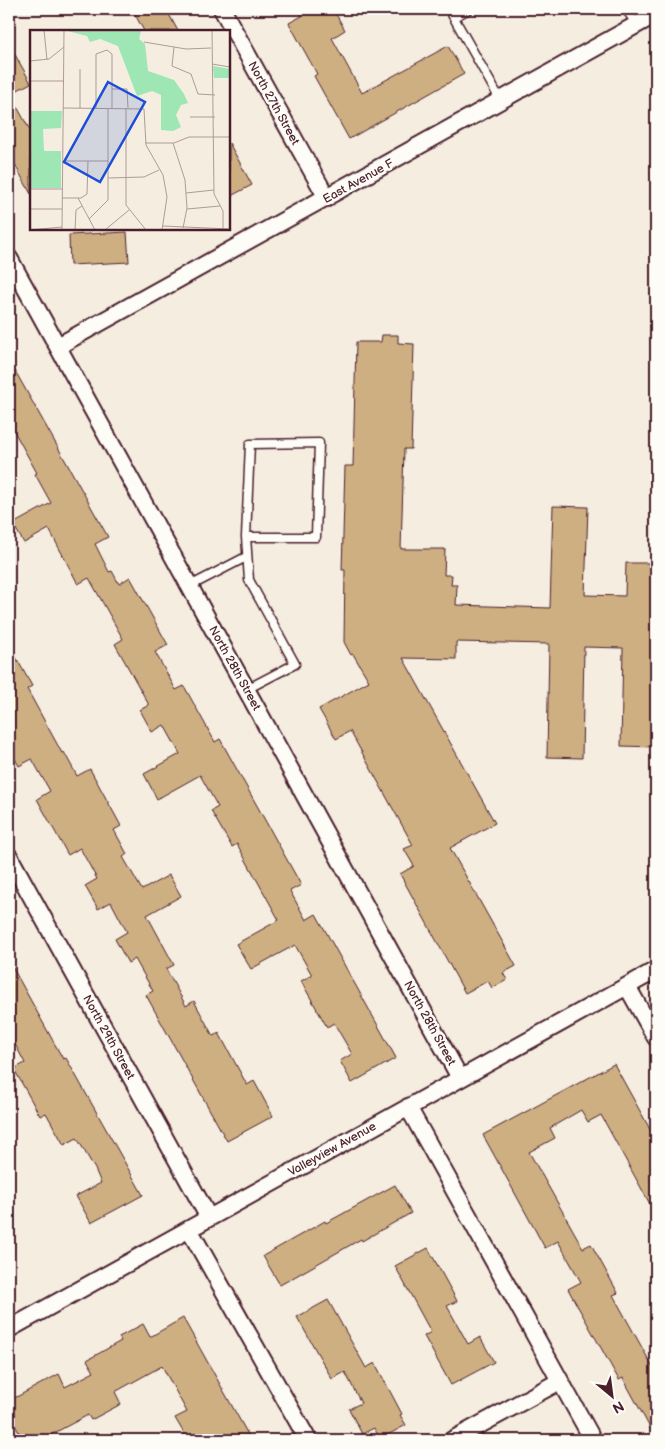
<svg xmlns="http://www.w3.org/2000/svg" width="665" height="1449" viewBox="0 0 665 1449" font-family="'Balsamiq Sans',sans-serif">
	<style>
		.building { fill: #ceaf82; stroke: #4a1f2b }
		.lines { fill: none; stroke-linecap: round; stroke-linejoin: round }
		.lane-casing { stroke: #4a1f2b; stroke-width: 11 }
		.street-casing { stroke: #4a1f2b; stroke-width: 20 }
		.lane { stroke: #fdfcf7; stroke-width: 8 }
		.street { stroke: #fdfcf7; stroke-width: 16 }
		.labels { text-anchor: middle; stroke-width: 5; stroke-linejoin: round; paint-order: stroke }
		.street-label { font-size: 12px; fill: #4a1f2b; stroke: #fdfcf7 }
		.inset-road { fill: none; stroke: #b09b98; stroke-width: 1 }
		.view { fill: #1d4ed8; fill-opacity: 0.15; stroke: #1d4ed8; stroke-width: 2.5 }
		.inset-edge { fill: none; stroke: #4a1f2b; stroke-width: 2.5 }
	</style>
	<rect width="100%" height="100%" fill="#f4ede0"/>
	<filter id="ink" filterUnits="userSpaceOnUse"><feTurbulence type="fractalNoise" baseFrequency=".02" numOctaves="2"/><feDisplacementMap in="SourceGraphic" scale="10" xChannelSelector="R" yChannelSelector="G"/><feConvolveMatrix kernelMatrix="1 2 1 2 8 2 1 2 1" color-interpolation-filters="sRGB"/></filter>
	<g filter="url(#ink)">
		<!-- building -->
		<path class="building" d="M132 9H166L178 31H144Z
			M298 9H333L345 30 332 38 362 93 448 46 464 74 349 139 314 76 317 74 289 23 302 16Z
			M9 44 31 83 10 94 31 132V194L9 154Z
			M229 143 252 185 229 197Z
			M127 232 129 262 70 265 69 235Z
			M382 335H398V343L414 344 411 449H404L401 549H445L444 575H452L451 585H457L456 605 550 608 553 506 588 507 585 595 625 596 626 563H656V747L621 746 623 648 584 647 582 758 547 757 549 644 456 642V659L403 658 495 823 450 848 516 966 503 973 507 980 492 988 488 981 465 993 400 874 414 866 404 849 413 845 350 731 336 739 319 709 369 681 353 654 351 655 344 642 345 570H342L345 466H353L356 342H381Z
			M9 360 108 537 95 544 109 572 112 571 119 584 130 577 168 645 155 652 176 690 184 686 215 742 220 739 301 885 290 891 306 920 316 914 396 1058 352 1083 340 1061 352 1054 334 1023 327 1027 301 981 312 975 295 945 251 969 236 944 279 920 237 844 232 847 211 811 218 807 200 775 157 799 144 774 180 754 164 725 152 732 140 710 149 705 115 644 123 639 89 578 78 584 49 529 24 543 13 524 51 503 35 474 37 473 9 422Z
			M9 645 32 686 27 689 62 753 64 752 77 776 90 769 121 826 114 830 127 854 123 857 142 890 169 875 181 896 147 915 174 965 166 969 186 1006 194 1001 213 1036 219 1033 247 1085 254 1081 273 1116 227 1141 146 995 153 991 135 959 128 963 115 939 127 932 111 902 98 909 85 886 97 879 80 848 68 855 37 799 50 791 32 759 19 766 9 748Z
			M9 961 63 1059 66 1058 143 1195 91 1223 76 1196 101 1183 95 1169 77 1138 64 1145 46 1113 40 1116 14 1069 25 1063 9 1033Z
			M614 1064 656 1140V1215L601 1115 588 1122 581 1110 550 1128 555 1138 529 1152 583 1248 591 1244 618 1293 613 1295 656 1373V1439L623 1378 619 1380 568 1289 581 1282 558 1241 545 1248 483 1135Z
			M395 1185 411 1213 362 1241 361 1239 280 1285 263 1256 325 1221 326 1223Z
			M428 1248 457 1301 447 1306 468 1344 480 1337 494 1362 451 1385 424 1336 431 1332 395 1266Z
			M328 1300 366 1368 375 1363 402 1414 400 1415 406 1425 380 1439 374 1428 362 1434 349 1409 361 1403 345 1372 332 1379 297 1317Z
			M183 1318 251 1440H188L175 1418 187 1412 162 1366 115 1392 121 1404 91 1420 88 1415 41 1440H23L9 1414V1401L59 1374 65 1387 94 1372 87 1360 121 1341 119 1337 143 1324 150 1337Z"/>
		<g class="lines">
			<!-- lane casing -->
			<g class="lane-casing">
				<path id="lane" d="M449 9 501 101
					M626 9 637 25
					M454 17 469 9
					M246 537H316L319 443 250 444 246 537 249 580 295 664 247 689
					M190 586 246 557"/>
			</g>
			<!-- street casing -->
			<g class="street-casing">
				<path id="street" d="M222 9 327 198
					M9 258 460 1078
					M58 346 656 14
					M9 856 209 1218
					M627 986 656 1038
					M408 1107 593 1440
					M189 1229 308 1440
					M9 1329 656 970
					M452 1440 560 1381"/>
			</g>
			<!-- lane -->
			<use href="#lane" class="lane"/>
			<!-- street -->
			<use href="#street" class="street"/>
		</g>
	</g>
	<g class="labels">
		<!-- street labels -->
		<g class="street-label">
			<text transform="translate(274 103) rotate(61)" y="4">North 27th Street</text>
			<text transform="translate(358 181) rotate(-29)" y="4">East Avenue F</text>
			<text transform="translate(235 668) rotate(61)" y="4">North 28th Street</text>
			<text transform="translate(430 1023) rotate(61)" y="4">North 28th Street</text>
			<text transform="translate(109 1037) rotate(61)" y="4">North 29th Street</text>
			<text transform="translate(332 1149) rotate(-29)" y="4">Valleyview Avenue</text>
		</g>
	</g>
	<!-- overview -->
	<g transform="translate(30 30)">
		<rect width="200" height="200" fill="#f4ede0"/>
		<path d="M34 0 111 1 109 9 115 14 118 41 144 50 154 64 158 73 151 75 146 85 151 97 143 101 131 100V65L122 61 107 66 88 16 70 9 60 12 57 6ZM183 36 200 39V48H184ZM0 81H32L31 98 13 99 14 121H31V158H0Z" fill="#9ee6b3"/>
		<path class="inset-road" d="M14 0 17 30M182 0 184 164 193 181V200M114 12 156 19 181 18M144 17 142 36 161 44 168 64 185 65M0 31 19 29 34 17M182 34 200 37M50 39V78M0 51H33M82 59H97L98 78M33 78 114 79 116 115 133 145 137 167 132 200M66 78V24L77 20 82 24V78M96 78V175L116 200M160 87H185M115 113H144L159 107H200M143 113 155 150 157 178 153 198M33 131H78M78 148 114 147 129 140M0 159H32M156 163 184 160M32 168H51L57 164 58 131M48 168 65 200M0 179H32M157 179 190 176M59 189 78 170V79M133 196 200 199M0 200 32 197M32 200 34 0M45 200 46 180 52 176M75 200 99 180"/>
		<path class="view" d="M78 52 115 72 70 152 34 132Z"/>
		<rect width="200" height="200" class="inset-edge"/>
	</g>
	<!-- margin -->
	<rect width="665" height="1449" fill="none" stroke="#fdfcf7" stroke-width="30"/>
	<rect x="15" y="15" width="635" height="1419" fill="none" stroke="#4a1f2b" stroke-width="2" filter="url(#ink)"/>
	<!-- north arrow -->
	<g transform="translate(612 1396) rotate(151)" stroke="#fdfcf7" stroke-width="4" paint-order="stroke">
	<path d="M0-4L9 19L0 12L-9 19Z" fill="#4a1f2b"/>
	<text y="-8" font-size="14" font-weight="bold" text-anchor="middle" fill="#4a1f2b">N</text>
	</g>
</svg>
